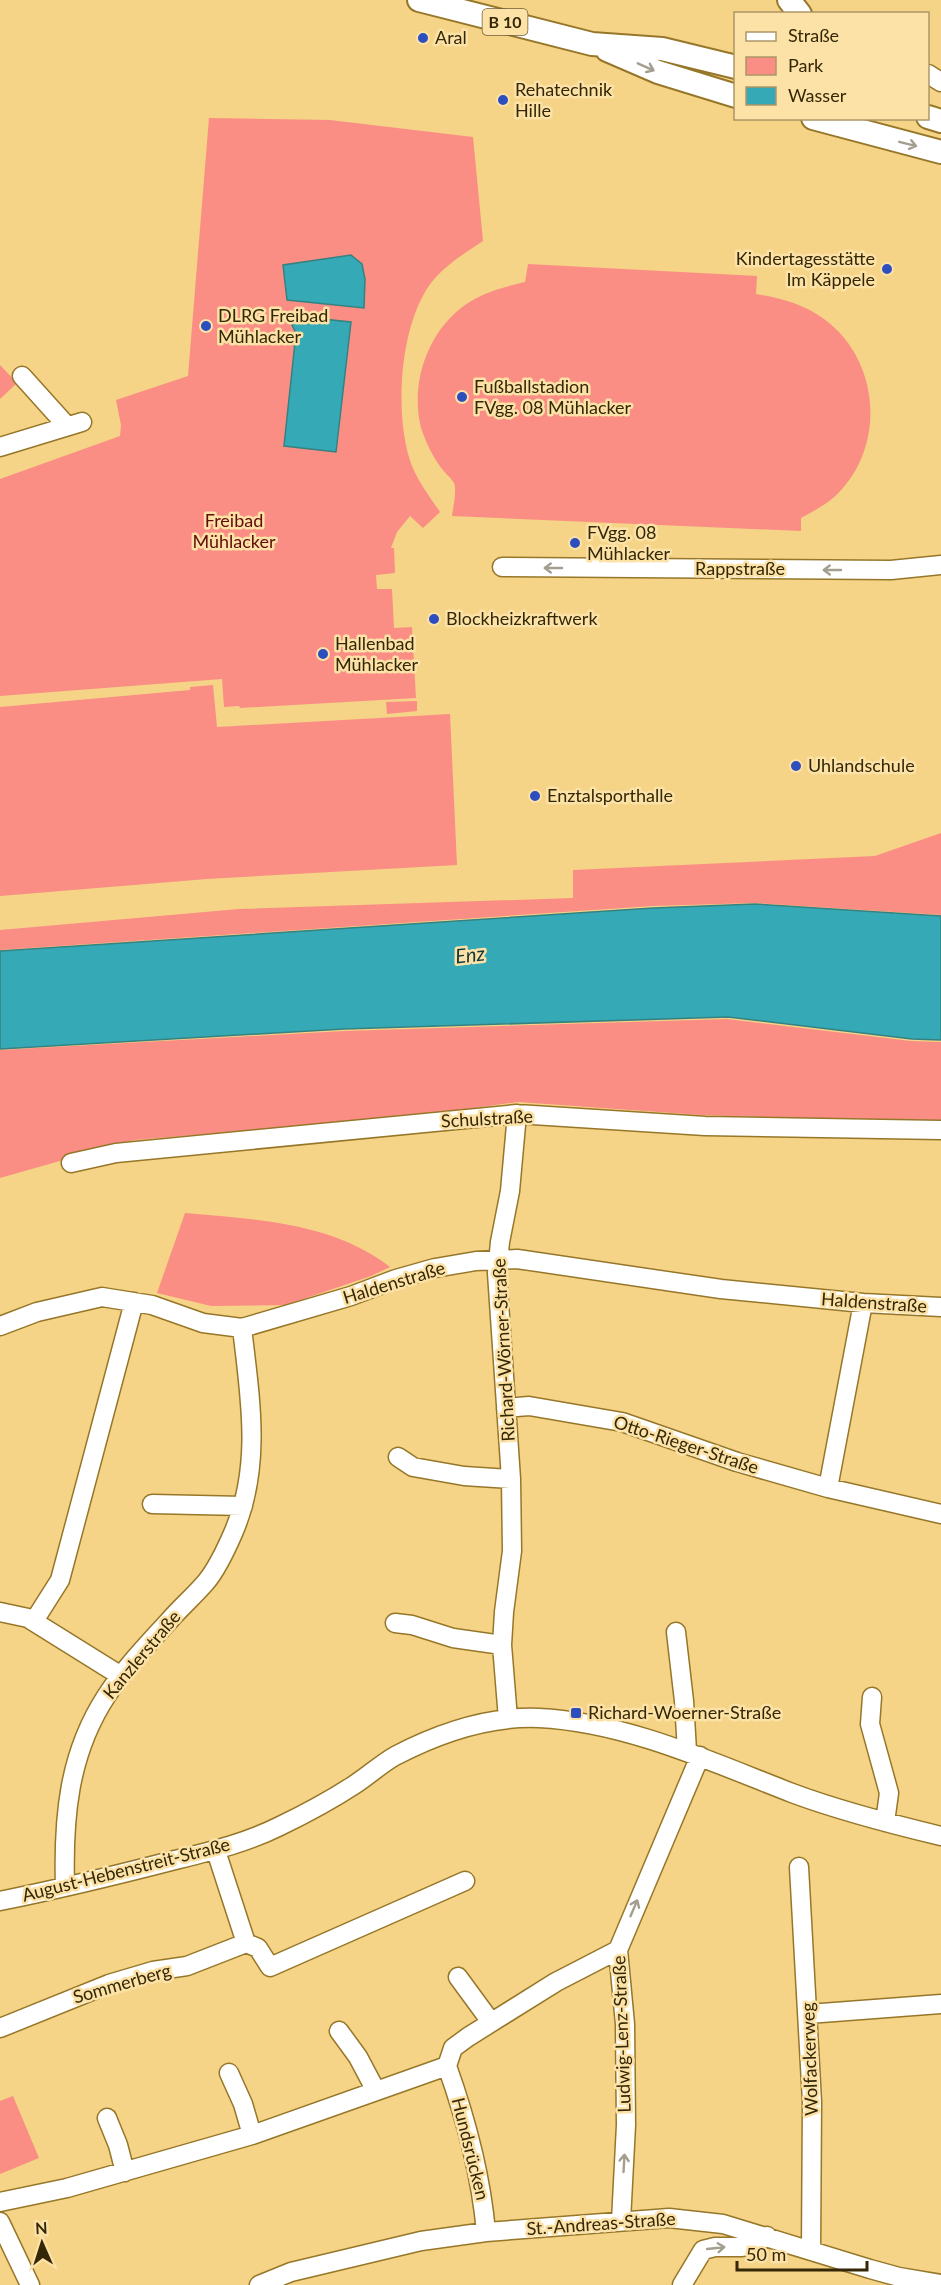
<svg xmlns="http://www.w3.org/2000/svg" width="941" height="2285" viewBox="0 0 941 2285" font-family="Lato,sans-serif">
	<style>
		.green { fill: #fa8e84 }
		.water { fill: #35a9b6; stroke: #358281; stroke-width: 1.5 }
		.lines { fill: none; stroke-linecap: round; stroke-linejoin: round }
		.minor-casing { stroke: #967729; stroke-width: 21 }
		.major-casing { stroke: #967729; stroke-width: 26 }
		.minor { stroke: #fff; stroke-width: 18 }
		.major { stroke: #fff; stroke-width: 22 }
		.oneway { stroke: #a49e8f }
		.poi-dot { fill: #2c4ebe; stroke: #fce2a6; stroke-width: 2 }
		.labels { text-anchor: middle; stroke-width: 5; stroke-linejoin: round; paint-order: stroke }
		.shield { fill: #fce2a6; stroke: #705f36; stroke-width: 1.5 }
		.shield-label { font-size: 16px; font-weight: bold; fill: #342706 }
		.poi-label { font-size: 18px; fill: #342706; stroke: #fce2a6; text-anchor: start }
		.park-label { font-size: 18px; fill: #620a0c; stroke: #fce2a6 }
		.street-label { font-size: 18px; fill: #342706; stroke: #fce2a6 }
		.water-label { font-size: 20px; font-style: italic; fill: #13353a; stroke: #fce2a6 }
	</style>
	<rect width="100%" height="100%" fill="#f5d387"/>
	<!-- green -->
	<path class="green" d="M209 118 330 120 473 137 483 241C466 252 449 263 436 277 399 317 393 417 412 466 419 483 430 497 440 512L423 528 410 516 397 532 391 548H394L395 573 376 575 377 589H392L394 628 412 627 416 698 240 708 239 706 224 707 222 679 0 696V479L120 436 121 425 116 400 188 376Z
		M528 264 757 276 756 294C780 298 804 304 824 319 878 358 886 440 842 489 831 502 816 510 801 518V531L452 516C453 507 457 491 454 483 452 479 445 473 442 469 433 457 426 443 421 428 410 384 427 332 465 305 482 293 504 287 525 282Z
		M0 365 17 383 0 399Z
		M213 685 217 727 450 714 457 865 207 879 0 896V707L190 690V687Z
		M417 701V711L387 714 386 702Z
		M941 833V915L755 903 653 906 0 950V930L239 909 573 898V870L875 856Z
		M727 1019 911 1041 941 1042V1123L701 1115 518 1102 410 1117 134 1140 0 1178V1050L344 1031Z
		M185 1213C254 1219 333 1222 390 1267L371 1276 286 1305 211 1306 157 1293Z
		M13 2096 39 2158 0 2174V2101Z"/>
	<!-- water -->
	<path class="water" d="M351 255 362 264 365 279 364 308 287 300 283 265Z
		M293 316 351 322 336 452 284 446 296 333 292 325Z
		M755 904 941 916V1040L912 1039 728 1017 344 1029 0 1049V951L653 908Z"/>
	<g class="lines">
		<!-- minor casing -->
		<g class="minor-casing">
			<path id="minor" d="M928 74 941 82
				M22 376 67 426
				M0 447 82 422
				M502 567 891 570 941 565
				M71 1163 116 1153 517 1114 705 1126 941 1130
				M0 1326 37 1312 102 1297 152 1305 203 1323 242 1328 351 1296 396 1279 435 1268 476 1261 517 1259 721 1289 863 1303 941 1307
				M506 1408 529 1406 622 1422 737 1462 828 1488 941 1514
				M398 1457 413 1467 464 1476 511 1479
				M828 1488 863 1303
				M152 1504 243 1506
				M0 1612 28 1618 121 1676
				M34 1621 60 1580 134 1302
				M395 1623 412 1625 453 1638 502 1645
				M676 1632 684 1701 687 1751
				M872 1697 870 1724 889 1793 885 1822
				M508 1719 502 1645 504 1612 512 1551 511 1479 497 1273 500 1242 510 1191 517 1114
				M799 1867 812 2102 811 2251
				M65 1887C63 1819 68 1754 107 1695 124 1669 147 1645 168 1622 180 1608 194 1596 206 1582 216 1570 228 1545 234 1531 262 1465 250 1397 242 1328
				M0 1901C59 1889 117 1875 175 1860 212 1851 246 1843 280 1826 305 1814 331 1800 354 1785 368 1776 381 1764 395 1756 439 1733 489 1716 539 1718 625 1722 712 1762 792 1793 840 1811 891 1824 941 1836
				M246 1943 258 1948 270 1967 465 1881
				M458 1977 491 2022
				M808 2014 941 2004
				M0 2028 109 1984 153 1971 187 1966 246 1943 216 1851
				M339 2031 358 2057 376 2091
				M447 2066C466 2119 481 2176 486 2232
				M229 2073 243 2104 252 2135
				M107 2118 118 2145 125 2172
				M0 2202 67 2188 252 2135 447 2066 453 2048 468 2037 556 1982 618 1950
				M621 2221 626 2125 625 2024 618 1950 700 1756
				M0 2222 30 2285
				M259 2285 291 2272 421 2241 486 2232 669 2218 723 2224 870 2269 899 2277 941 2284
				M682 2285 703 2250 715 2247H742L767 2236"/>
		</g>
		<!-- major casing -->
		<g class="major-casing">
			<path id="major" d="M419 0 592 44 662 49 736 67
				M789 0 800 14
				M607 50 658 72 736 96
				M928 117 941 121
				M813 118 941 152"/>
		</g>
		<!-- minor -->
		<use href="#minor" class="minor"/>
		<!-- major -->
		<use href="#major" class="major"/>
	</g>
	<!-- one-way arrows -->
	<defs><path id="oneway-shaft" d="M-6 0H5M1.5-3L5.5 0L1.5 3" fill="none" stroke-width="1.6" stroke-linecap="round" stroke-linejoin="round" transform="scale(1.5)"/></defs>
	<g class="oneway">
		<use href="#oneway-shaft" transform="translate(646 67) rotate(24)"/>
		<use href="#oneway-shaft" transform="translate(908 144) rotate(14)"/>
		<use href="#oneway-shaft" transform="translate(553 568) rotate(-180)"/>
		<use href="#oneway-shaft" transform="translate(832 570) rotate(-180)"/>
		<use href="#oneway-shaft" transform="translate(634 1908) rotate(-67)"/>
		<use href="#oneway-shaft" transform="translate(624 2163) rotate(-87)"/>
		<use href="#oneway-shaft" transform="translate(716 2248) rotate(-6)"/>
	</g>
	<!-- markers -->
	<g class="poi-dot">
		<circle cx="423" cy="38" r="6"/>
		<circle cx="503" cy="100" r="6"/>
		<circle cx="887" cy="269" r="6"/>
		<circle cx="206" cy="326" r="6"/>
		<circle cx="462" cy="397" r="6"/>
		<circle cx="575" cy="543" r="6"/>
		<circle cx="434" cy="619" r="6"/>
		<circle cx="323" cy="654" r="6"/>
		<circle cx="796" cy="766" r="6"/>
		<circle cx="535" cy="796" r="6"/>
		<rect x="570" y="1707" width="12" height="12" rx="3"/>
	</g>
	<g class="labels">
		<!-- shield labels -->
		<rect class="shield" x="482.5" y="9" width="45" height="26" rx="4.5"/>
		<g class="shield-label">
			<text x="505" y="28">B 10</text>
		</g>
		<!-- poi labels -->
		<g class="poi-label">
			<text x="435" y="44">Aral</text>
			<text x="515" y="96">Rehatechnik<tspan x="515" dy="21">Hille</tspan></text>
			<text x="875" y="265" text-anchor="end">Kindertagesstätte<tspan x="875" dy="21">Im Käppele</tspan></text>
			<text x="218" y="322">DLRG Freibad<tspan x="218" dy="21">Mühlacker</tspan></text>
			<text x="474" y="393">Fußballstadion<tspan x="474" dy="21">FVgg. 08 Mühlacker</tspan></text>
			<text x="587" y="539">FVgg. 08<tspan x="587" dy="21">Mühlacker</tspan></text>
			<text x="446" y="625">Blockheizkraftwerk</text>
			<text x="335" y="650">Hallenbad<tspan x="335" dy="21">Mühlacker</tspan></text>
			<text x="808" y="772">Uhlandschule</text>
			<text x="547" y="802">Enztalsporthalle</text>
			<text x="588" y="1719">Richard-Woerner-Straße</text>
		</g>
		<!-- park labels -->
		<g class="park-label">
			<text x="234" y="527">Freibad<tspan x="234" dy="21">Mühlacker</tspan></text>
		</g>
		<!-- street labels -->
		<g class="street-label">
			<text x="740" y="575">Rappstraße</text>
			<text transform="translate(487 1119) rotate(-3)" y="6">Schulstraße</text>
			<text transform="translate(394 1283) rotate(-17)" y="6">Haldenstraße</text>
			<text transform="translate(874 1303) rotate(4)" y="6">Haldenstraße</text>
			<text transform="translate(504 1350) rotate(-93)" y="6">Richard-Wörner-Straße</text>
			<text transform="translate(686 1445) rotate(18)" y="6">Otto-Rieger-Straße</text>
			<text transform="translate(142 1655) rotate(-50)" y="6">Kanzlerstraße</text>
			<text transform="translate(126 1870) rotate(-14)" y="6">August-Hebenstreit-Straße</text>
			<text transform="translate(122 1984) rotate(-16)" y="6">Sommerberg</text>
			<text transform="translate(622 2034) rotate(-92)" y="6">Ludwig-Lenz-Straße</text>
			<text transform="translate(810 2059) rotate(-92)" y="6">Wolfackerweg</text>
			<text transform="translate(470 2149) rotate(76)" y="6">Hundsrücken</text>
			<text transform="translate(601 2224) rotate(-4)" y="6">St.-Andreas-Straße</text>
		</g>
		<!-- water labels -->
		<g class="water-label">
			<text transform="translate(470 955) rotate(-6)" y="7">Enz</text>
		</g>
	</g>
	<!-- legend -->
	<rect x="734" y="12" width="195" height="108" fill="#fce2a6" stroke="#ac9766" stroke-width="1.5"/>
	<rect x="746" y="32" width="30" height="9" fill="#ffffff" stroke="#ac9766" stroke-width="1.5"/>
	<text x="788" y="42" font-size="18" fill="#342706">Straße</text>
	<rect x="746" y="57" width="30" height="18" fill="#fa8e84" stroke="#ac9766" stroke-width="1.5"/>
	<text x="788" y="72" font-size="18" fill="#342706">Park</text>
	<rect x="746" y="87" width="30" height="18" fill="#35a9b6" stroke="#ac9766" stroke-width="1.5"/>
	<text x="788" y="102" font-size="18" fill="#342706">Wasser</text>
	<!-- north arrow -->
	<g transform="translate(42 2243) rotate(357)" stroke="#fce2a6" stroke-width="4.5" paint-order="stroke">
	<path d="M0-4.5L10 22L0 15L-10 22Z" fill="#342706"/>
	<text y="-9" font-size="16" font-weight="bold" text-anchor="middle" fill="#342706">N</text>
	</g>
	<!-- scale -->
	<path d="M737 2261v9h130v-9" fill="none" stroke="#342706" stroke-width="3"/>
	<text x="746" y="2261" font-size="18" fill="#342706" stroke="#fce2a6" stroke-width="4.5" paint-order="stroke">50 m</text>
</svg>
